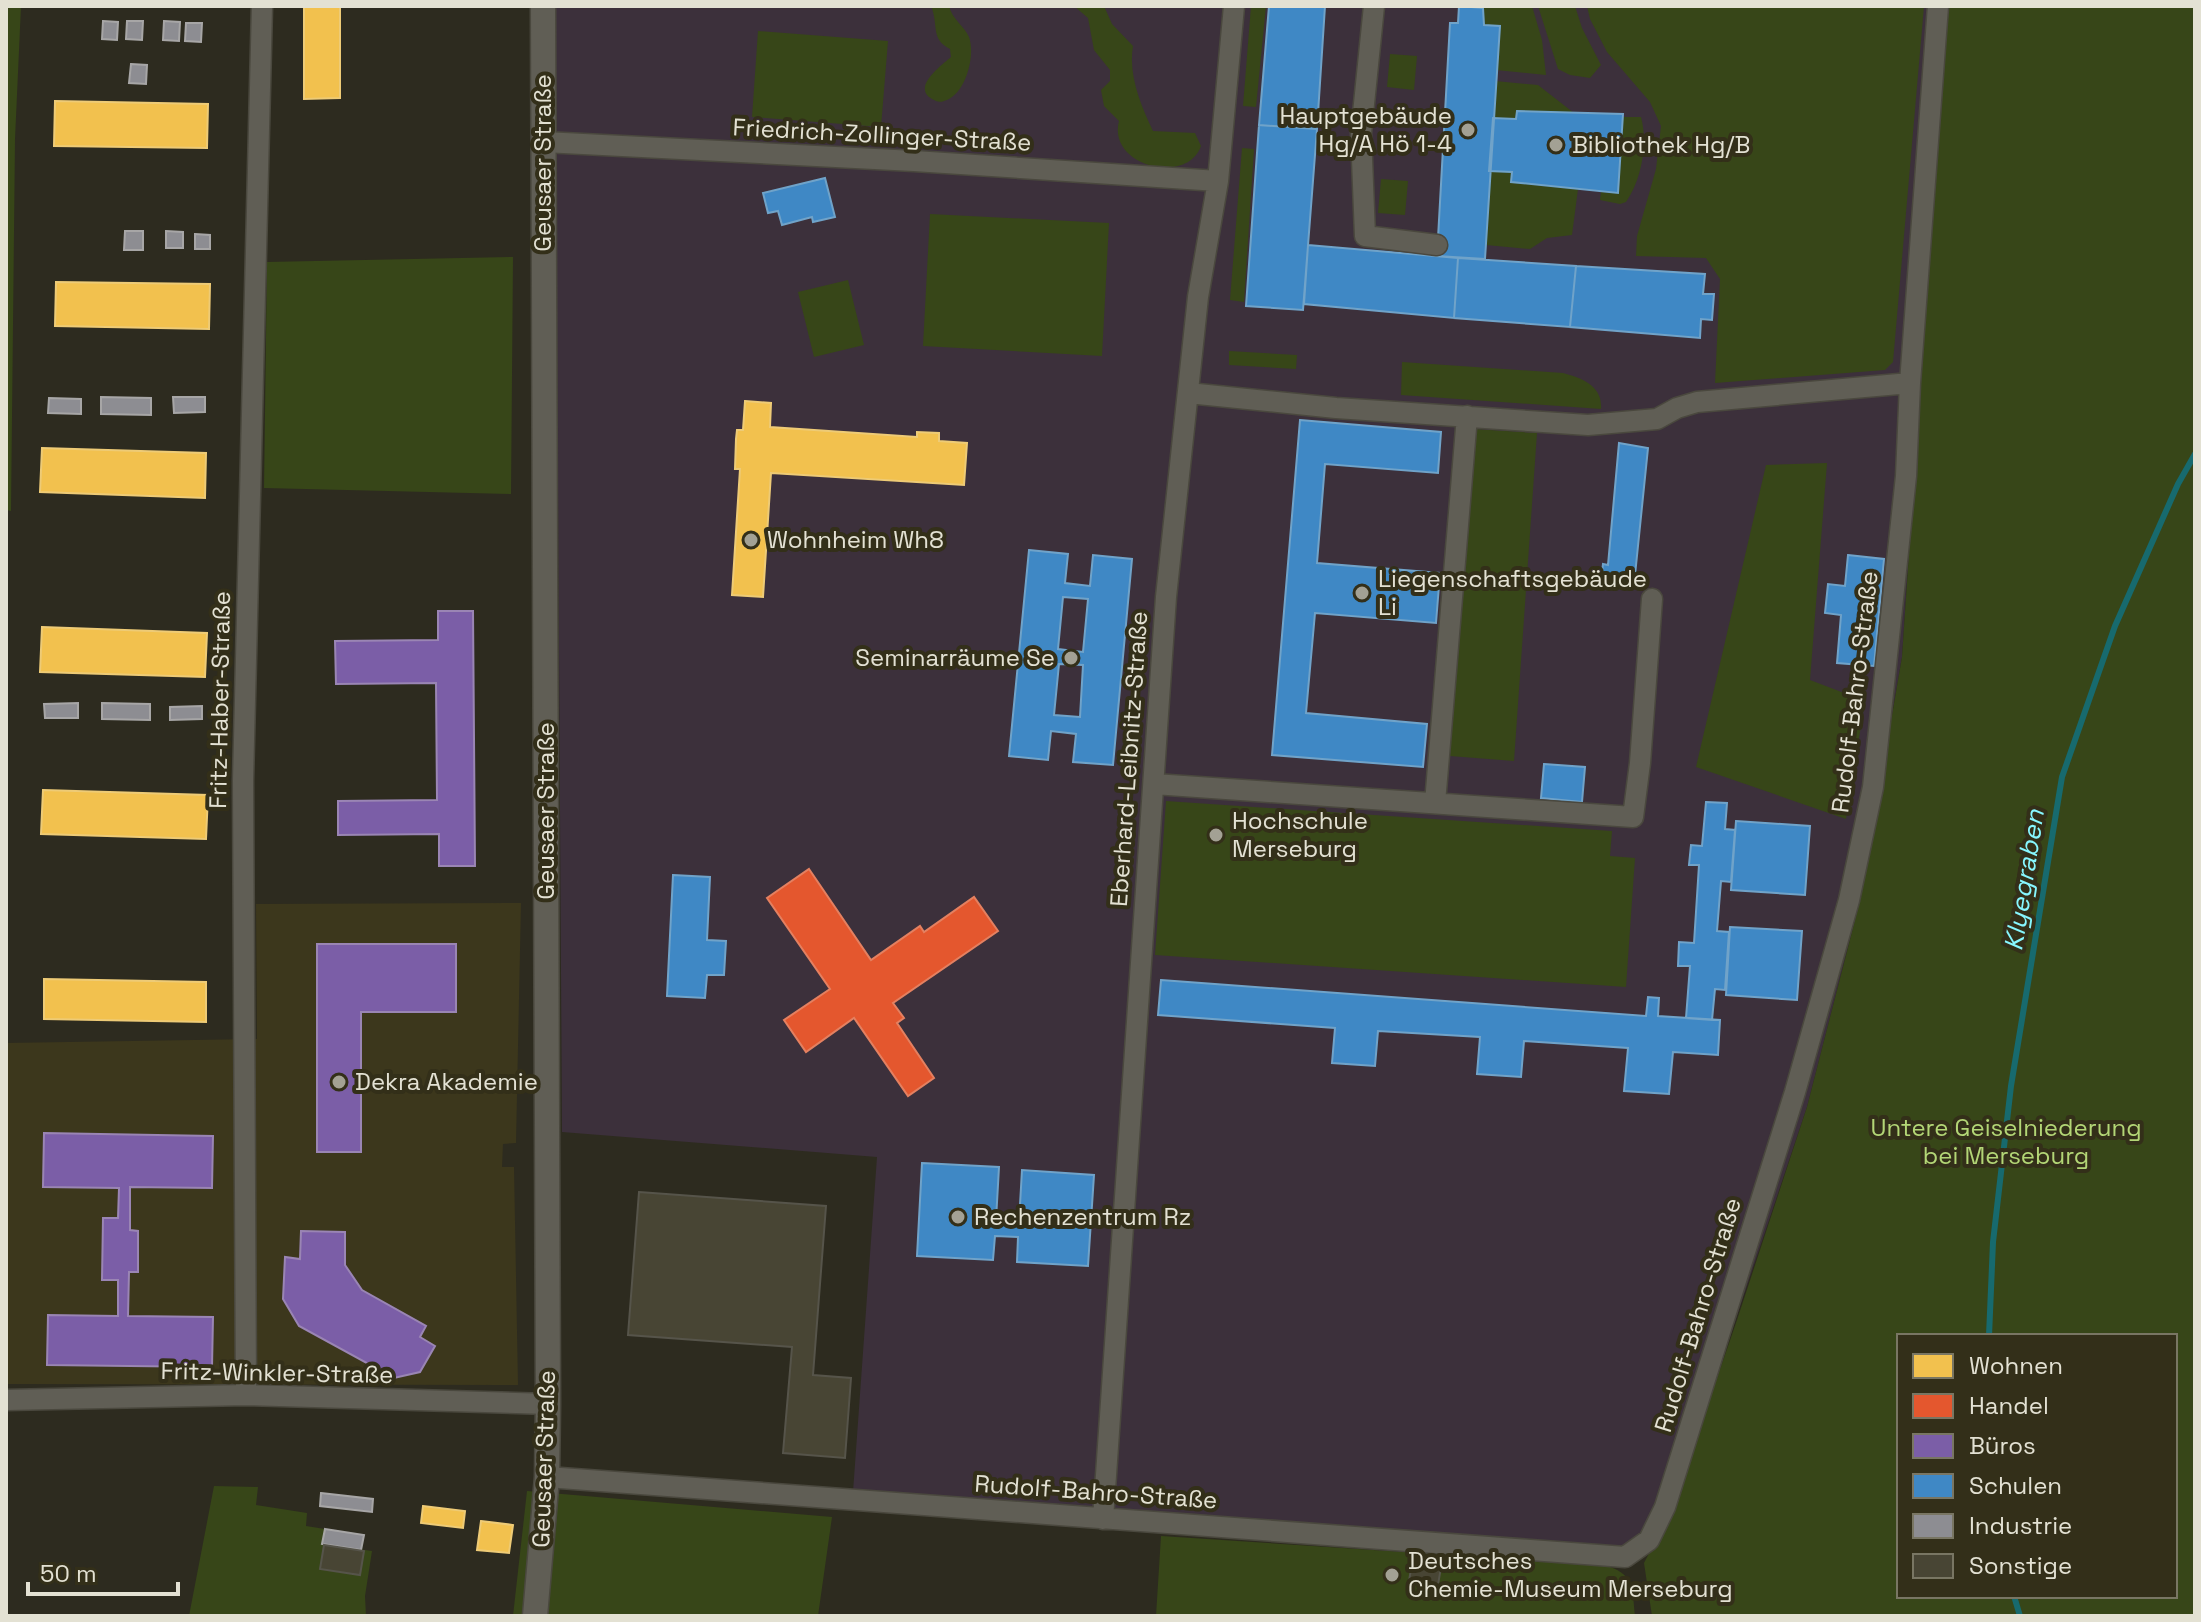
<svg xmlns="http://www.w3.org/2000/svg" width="2201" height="1622" viewBox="0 0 2201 1622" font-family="'Space Grotesk',sans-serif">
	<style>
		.built { fill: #3c371c }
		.education { fill: #3c303b }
		.green { fill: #374618; fill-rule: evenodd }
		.homes { fill: #f2c14e; stroke: #eecb76; stroke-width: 2 }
		.shops { fill: #e4572e; stroke: #e48060; stroke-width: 2 }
		.offices { fill: #7b5ea7; stroke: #9a85b4; stroke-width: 2 }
		.schools { fill: #3f88c5; stroke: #70a3c9; stroke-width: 2; fill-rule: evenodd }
		.industry { fill: #8d8d92; stroke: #a7a6a6; stroke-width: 2 }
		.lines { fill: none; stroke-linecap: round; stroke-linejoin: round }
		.stream { stroke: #176a6e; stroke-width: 6 }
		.building { fill: #484534; stroke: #56544a; stroke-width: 2 }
		.minor-casing { stroke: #4a483e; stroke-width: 23 }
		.tertiary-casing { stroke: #4a483e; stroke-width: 27 }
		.minor { stroke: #605e55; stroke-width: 20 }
		.tertiary { stroke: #605e55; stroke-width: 24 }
		.poi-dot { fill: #a3a194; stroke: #332f19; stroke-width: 3 }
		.labels { text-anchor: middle; stroke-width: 8; stroke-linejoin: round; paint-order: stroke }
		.poi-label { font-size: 24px; fill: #e3e1d3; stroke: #332f19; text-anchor: start }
		.street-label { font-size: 24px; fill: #e3e1d3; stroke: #332f19 }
		.park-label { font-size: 24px; fill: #b3d676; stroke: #332f19 }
		.water-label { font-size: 26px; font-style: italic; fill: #87f7ff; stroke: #332f19 }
	</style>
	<rect width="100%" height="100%" fill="#2d2b1f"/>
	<!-- built -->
	<path class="built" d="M521 903 516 1143 503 1144 502 1167H514L518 1385 6 1384V1043L257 1039 256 904Z"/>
	<!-- education -->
	<path class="education" d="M555 6H1946L1902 657 1861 897 1807 1107 1672 1509 1626 1561 852 1506 877 1157 562 1132Z"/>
	<!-- green -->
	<path class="green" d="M6 6H21L15 139 11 511 6 510Z
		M931 6H949C952 19 964 26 969 37 976 56 965 96 944 101 939 103 936 101 932 99 911 87 942 65 951 57L950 49C930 39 939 25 931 6Z
		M1074 6H1104L1112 24 1133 46C1128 75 1141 106 1153 131L1195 133 1201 146C1187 186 1107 166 1119 121L1104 106 1101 90 1110 81V70L1094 50 1088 18Z
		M1251 6H1266L1256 107 1243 106Z
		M1483 6H1532L1542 40 1546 75 1496 70 1484 25Z
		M1538 6H1575L1582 28 1601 65 1590 78 1570 75 1558 69Z
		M1587 6H1924L1893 362 1885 370 1715 383 1720 279 1706 258 1636 256 1637 236 1656 169 1661 126 1650 102 1607 52 1590 19Z
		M1946 6H2195V1616H1652L1644 1563 1672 1509 1737 1320 1807 1107 1861 897 1902 657ZM1899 1336H2175V1596H1899Z
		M758 31 888 41 881 127 752 117Z
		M1390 54 1417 56 1414 90 1387 87Z
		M1495 81 1538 85 1574 113 1517 111 1516 119 1493 118Z
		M1622 117H1641C1648 143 1642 179 1626 202L1620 204 1600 200 1601 192 1618 193Z
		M1242 148 1254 149 1244 302 1230 300Z
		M1489 171 1512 172 1511 182 1578 189 1572 235 1547 238 1530 249 1486 245Z
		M1381 179 1408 181 1405 215 1378 213Z
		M930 214 1109 223 1102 356 923 346Z
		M513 257 511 494 264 488 267 262Z
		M848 280 864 345 814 357 798 292Z
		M1229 351 1297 355 1296 369 1229 365Z
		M1402 362 1563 373C1582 378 1603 386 1601 409L1401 395Z
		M1473 429 1537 433 1514 761 1450 756Z
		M1827 463 1810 680 1865 701 1846 819 1696 767 1766 465Z
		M1166 801 1612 831 1610 856 1635 858 1626 987 1155 955Z
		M214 1486 258 1487 256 1505 307 1513 306 1526 325 1529 323 1544 372 1551 365 1596 366 1616H189Z
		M527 1491 832 1517 818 1616H513Z
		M1161 1536 1604 1565C1635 1574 1632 1587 1635 1616H1156Z"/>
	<!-- homes -->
	<path class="homes" d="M304 6H340V98L304 99Z
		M55 101 208 104 207 148 54 146Z
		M56 282 210 284 209 329 55 326Z
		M745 401 771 403 770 427 917 437V432L939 433V441L967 443 964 485 771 473 763 597 732 595 740 469H735L736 439 737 430H743Z
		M42 448 206 453 205 498 40 492Z
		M42 627 207 633 205 677 40 672Z
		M43 790 208 795 206 839 41 834Z
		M44 979 206 982V1022L44 1019Z
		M423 1506 465 1511 463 1528 421 1523Z
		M481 1521 513 1525 509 1553 477 1550Z"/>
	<!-- shops -->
	<path class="shops" d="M809 869 871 960 920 926 924 932 974 897 998 931 893 1003 904 1018 897 1023 934 1078 908 1096 854 1018 806 1052 784 1020 830 989 767 898Z"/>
	<!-- offices -->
	<path class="offices" d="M438 611H473L475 866H439V834L338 835V801L437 800 436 683 336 684 335 641 438 640Z
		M317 944H456V1012H361V1152H317Z
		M44 1133 213 1136 212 1188 130 1187V1230L138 1231V1272H129L128 1316 213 1317 212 1367 47 1365 48 1315 118 1316V1280H102L103 1218H118L119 1188 43 1187Z
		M301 1231 345 1232V1265L362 1290 426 1326 420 1337 435 1346 420 1372 394 1378 299 1326 283 1299 285 1257 300 1259Z"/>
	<!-- schools -->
	<path class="schools" d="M1269 6H1325L1317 129 1259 125Z
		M1459 6 1483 8 1484 25 1500 26 1485 259 1437 256 1450 23H1458Z
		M1517 111 1623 114 1618 193 1511 182 1512 172 1489 171 1493 118 1516 119Z
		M1259 125 1317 129 1303 310 1246 306Z
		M825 178 835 217 813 222 812 217 782 225 778 211 768 213 763 193Z
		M1308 245 1458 258 1454 318 1304 304Z
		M1458 258 1576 266 1570 327 1454 318Z
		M1576 266 1705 274 1703 294H1714L1712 320 1701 319 1700 338 1570 327Z
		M1300 420 1441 432 1438 473 1325 464 1317 563 1440 573 1436 623 1315 613 1306 713 1427 724 1423 767 1272 755Z
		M1619 443 1648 448 1634 585 1601 581 1603 564 1608 565Z
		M1029 550 1068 554 1065 583 1090 586 1093 555 1132 559 1113 765 1073 762 1076 734 1051 731 1048 760 1009 756ZM1063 597 1088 599 1083 652 1058 649ZM1059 664 1083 665 1080 717 1054 715Z
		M1848 555 1884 559 1874 666 1837 663 1841 615 1825 613 1828 584 1845 586Z
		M1544 764 1585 767 1582 802 1541 798Z
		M1706 802 1727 803 1725 829 1735 830 1731 882 1721 881 1717 931 1729 932 1725 990 1715 989 1712 1020 1686 1018 1690 966H1678L1679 942 1694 943 1699 865H1689L1691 845 1702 846Z
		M1736 821 1810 826 1805 895 1731 890Z
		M673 875 710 877 707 940 726 941 724 975H707L705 998 667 996Z
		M1730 927 1802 931 1797 1000 1726 995Z
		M1161 980 1646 1016 1648 997 1659 998 1658 1016 1720 1020 1718 1055 1673 1052 1669 1094 1624 1091 1628 1048 1524 1041 1521 1077 1477 1074 1480 1037 1378 1031 1375 1066 1332 1063 1335 1028 1158 1015Z
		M922 1163 999 1167 996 1220 1002 1221 1003 1214 1011 1215V1221L1019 1222 1022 1170 1094 1175 1088 1266 1017 1262 1018 1237 995 1236 993 1260 917 1256Z"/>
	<!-- industry -->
	<path class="industry" d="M103 21 118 22 117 40 102 39Z
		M127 21H143L142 40 126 39Z
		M164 21 180 22 179 41 163 40Z
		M186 23H202L201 42 185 41Z
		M131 64 147 65 146 84 129 83Z
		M125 231H143V250H124Z
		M166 231 183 232V248H166Z
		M195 234 210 235V249H195Z
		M101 397 151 398V415L101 414Z
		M173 397H205V412L174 413Z
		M49 398 81 399V414L48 413Z
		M78 703V718H45L44 704Z
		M102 703 150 704V720L102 719Z
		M202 706V719L170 720V707Z
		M321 1493 373 1499 372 1512 320 1506Z
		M325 1529 364 1535 361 1550 322 1544Z"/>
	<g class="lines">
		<!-- stream -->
		<path class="stream" d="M1989 1336 1993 1242 2011 1086 2062 777 2115 626 2178 484 2195 454
			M2014 1596 2020 1616"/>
	</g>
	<!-- building -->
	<path class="building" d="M639 1192 826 1206 813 1375 851 1378 845 1458 783 1453 792 1347 628 1335Z
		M324 1545 364 1551 360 1575 320 1569Z
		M1412 1563 1441 1567 1438 1585 1409 1581Z"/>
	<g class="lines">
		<!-- minor casing -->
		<g class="minor-casing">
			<path id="minor" d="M1374 6 1361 133 1365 236 1437 245
				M544 142 914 161 1218 181
				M1188 393 1336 408 1588 425 1657 419 1677 408 1697 402 1910 383
				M1154 784 1633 817 1640 763 1652 599
				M1435 803 1467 416
				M246 1395 243 781 262 6
				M6 1400 246 1395 548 1404
				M547 1477 1625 1557 1649 1540 1665 1507 1795 1092 1849 900 1873 787 1906 476 1910 383 1938 6
				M1103 1519 1166 597 1198 297 1218 181 1234 6"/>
		</g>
		<!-- tertiary casing -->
		<g class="tertiary-casing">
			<path id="tertiary" d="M535 1616 547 1477 548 1404 543 6"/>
		</g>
		<!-- minor -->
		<use href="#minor" class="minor"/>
		<!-- tertiary -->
		<use href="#tertiary" class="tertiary"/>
	</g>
	<!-- markers -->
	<g class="poi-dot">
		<circle cx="1468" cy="130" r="8"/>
		<circle cx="1556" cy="145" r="8"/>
		<circle cx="751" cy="540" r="8"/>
		<circle cx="1362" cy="593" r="8"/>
		<circle cx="1071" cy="658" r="8"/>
		<circle cx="1216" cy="835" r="8"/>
		<circle cx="339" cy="1082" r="8"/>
		<circle cx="958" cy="1217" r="8"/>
		<circle cx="1392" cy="1575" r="8"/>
	</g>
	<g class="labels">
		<!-- poi labels -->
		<g class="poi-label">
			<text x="1452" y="124" text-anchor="end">Hauptgebäude<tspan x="1452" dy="28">Hg/A Hö 1-4</tspan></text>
			<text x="1572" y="153">Bibliothek Hg/B</text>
			<text x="767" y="548">Wohnheim Wh8</text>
			<text x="1378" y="587">Liegenschaftsgebäude<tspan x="1378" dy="28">Li</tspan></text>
			<text x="1055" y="666" text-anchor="end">Seminarräume Se</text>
			<text x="1232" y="829">Hochschule<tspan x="1232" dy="28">Merseburg</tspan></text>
			<text x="355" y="1090">Dekra Akademie</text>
			<text x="974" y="1225">Rechenzentrum Rz</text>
			<text x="1408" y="1569">Deutsches<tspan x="1408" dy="28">Chemie-Museum Merseburg</tspan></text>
		</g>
		<!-- street labels -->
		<g class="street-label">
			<text transform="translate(882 135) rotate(3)" y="8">Friedrich-Zollinger-Straße</text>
			<text transform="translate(543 163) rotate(-90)" y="8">Geusaer Straße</text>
			<text transform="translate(1855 692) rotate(-83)" y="8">Rudolf-Bahro-Straße</text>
			<text transform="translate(220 700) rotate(-89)" y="8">Fritz-Haber-Straße</text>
			<text transform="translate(1129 759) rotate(-86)" y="8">Eberhard-Leibnitz-Straße</text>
			<text transform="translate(546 811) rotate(-90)" y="8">Geusaer Straße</text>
			<text transform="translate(1698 1315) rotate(-73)" y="8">Rudolf-Bahro-Straße</text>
			<text transform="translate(277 1373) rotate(1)" y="8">Fritz-Winkler-Straße</text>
			<text transform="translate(544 1459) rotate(-88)" y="8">Geusaer Straße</text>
			<text transform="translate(1096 1492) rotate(4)" y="8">Rudolf-Bahro-Straße</text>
		</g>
		<!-- park labels -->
		<g class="park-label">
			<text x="2006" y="1136">Untere Geiselniederung<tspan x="2006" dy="28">bei Merseburg</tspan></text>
		</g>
		<!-- water labels -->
		<g class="water-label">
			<text transform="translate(2024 880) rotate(-81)" y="9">Klyegraben</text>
		</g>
	</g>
	<!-- border -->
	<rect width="2201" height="1622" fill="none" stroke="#e3e1d3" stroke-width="16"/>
	<!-- legend -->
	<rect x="1897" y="1334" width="280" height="264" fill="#332f19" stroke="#797663" stroke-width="2"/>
	<rect x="1913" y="1354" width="40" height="24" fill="#f2c14e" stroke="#797663" stroke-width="2"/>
	<text x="1969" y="1374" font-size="24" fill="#e3e1d3">Wohnen</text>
	<rect x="1913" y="1394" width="40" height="24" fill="#e4572e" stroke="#797663" stroke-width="2"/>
	<text x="1969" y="1414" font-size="24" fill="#e3e1d3">Handel</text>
	<rect x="1913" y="1434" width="40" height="24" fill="#7b5ea7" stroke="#797663" stroke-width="2"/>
	<text x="1969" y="1454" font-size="24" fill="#e3e1d3">Büros</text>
	<rect x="1913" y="1474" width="40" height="24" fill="#3f88c5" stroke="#797663" stroke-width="2"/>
	<text x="1969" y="1494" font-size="24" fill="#e3e1d3">Schulen</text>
	<rect x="1913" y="1514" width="40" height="24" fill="#8d8d92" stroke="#797663" stroke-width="2"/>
	<text x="1969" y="1534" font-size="24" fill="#e3e1d3">Industrie</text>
	<rect x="1913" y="1554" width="40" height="24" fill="#484534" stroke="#797663" stroke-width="2"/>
	<text x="1969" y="1574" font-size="24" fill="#e3e1d3">Sonstige</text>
	<!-- scale -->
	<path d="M28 1582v12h150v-12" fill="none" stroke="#e3e1d3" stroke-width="4"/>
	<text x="40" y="1582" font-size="24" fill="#e3e1d3" stroke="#332f19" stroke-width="6" paint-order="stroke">50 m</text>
</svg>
